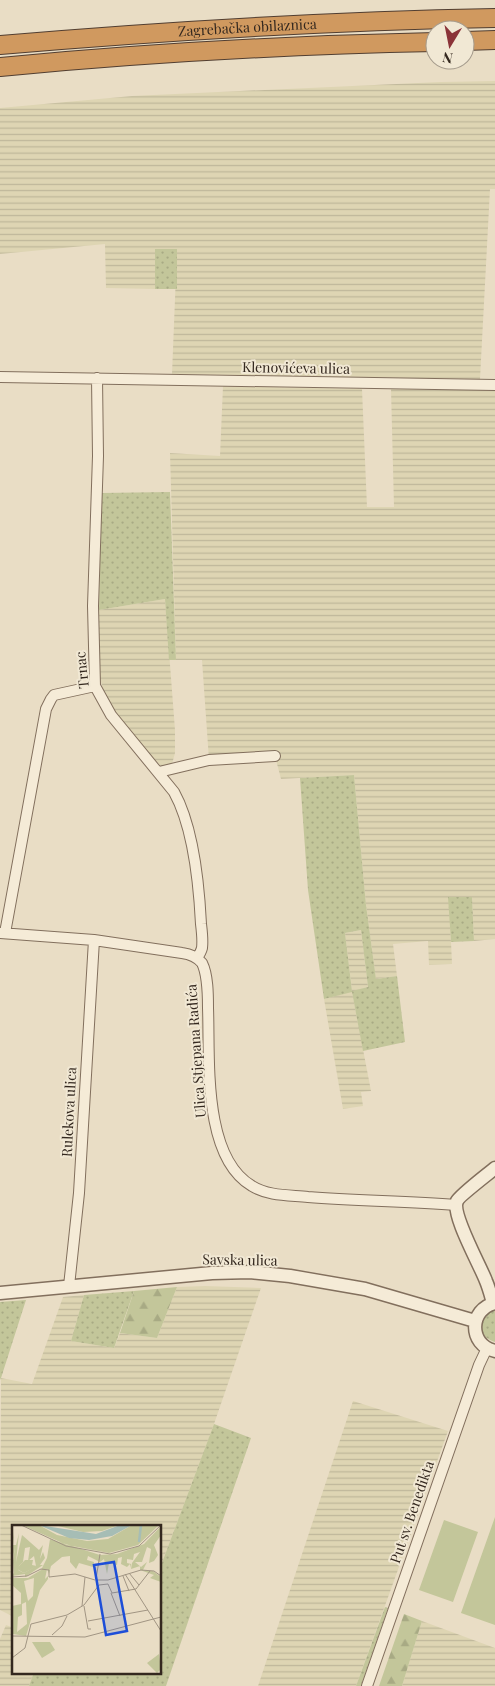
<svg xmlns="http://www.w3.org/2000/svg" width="495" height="1686" viewBox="0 0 495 1686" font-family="'Playfair Display',serif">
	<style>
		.farmland { fill: url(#farmland-rules) }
		.grass { fill: url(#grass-dots); fill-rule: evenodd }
		.forest { fill: url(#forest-firs) }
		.pitch { fill: #c3c69a }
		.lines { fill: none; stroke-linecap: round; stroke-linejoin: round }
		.minor-casing { stroke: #826f5d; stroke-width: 12 }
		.tertiary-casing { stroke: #826f5d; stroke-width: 15 }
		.motorway-casing { stroke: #513e31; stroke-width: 20 }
		.minor { stroke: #f5ebd7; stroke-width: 10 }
		.tertiary { stroke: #f5ebd7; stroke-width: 12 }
		.motorway { stroke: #d0995f; stroke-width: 18 }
		.labels { text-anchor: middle; stroke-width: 4; stroke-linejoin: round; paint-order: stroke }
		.street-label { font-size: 14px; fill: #34281f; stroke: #f1e8d4 }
		.inset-river { fill: none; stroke: #a6bdb5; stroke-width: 2.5 }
		.inset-road { fill: none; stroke: #a19583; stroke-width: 1 }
		.view { fill: #1d4ed8; fill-opacity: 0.15; stroke: #1d4ed8; stroke-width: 2.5 }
		.inset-edge { fill: none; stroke: #34281f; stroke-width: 2.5 }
	</style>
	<defs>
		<pattern id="farmland-rules" width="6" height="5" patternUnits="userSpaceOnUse" patternTransform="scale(1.25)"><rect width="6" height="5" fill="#ded5b3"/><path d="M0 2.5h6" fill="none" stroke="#bfb79a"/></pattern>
		<pattern id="grass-dots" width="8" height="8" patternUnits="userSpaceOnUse" patternTransform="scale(1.25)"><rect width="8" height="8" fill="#c3c69a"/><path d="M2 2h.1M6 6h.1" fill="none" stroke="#a8aa84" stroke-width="1.8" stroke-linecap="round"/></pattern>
		<pattern id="forest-firs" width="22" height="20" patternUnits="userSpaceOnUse" patternTransform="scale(1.25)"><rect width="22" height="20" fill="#c3c69a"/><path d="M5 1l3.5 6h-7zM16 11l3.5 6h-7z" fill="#a8aa84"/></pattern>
	</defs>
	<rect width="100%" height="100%" fill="#e9ddc5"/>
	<!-- farmland -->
	<path class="farmland" d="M495 81V189H490L480 379 172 374 177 249H155V289L106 288 105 244 0 254V108L132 96 440 82Z
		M223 386 362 389 367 507H394L391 389 495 390V939L474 941 472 897 449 898 452 964 429 965 428 941 393 944 397 976 376 979 366 905 354 775 281 779 275 756 209 760 202 660H176L170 453 220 456Z
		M165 599 175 730V753L172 764 162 767 134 739 116 714 104 693 98 671 99 610Z
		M361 930 368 987 352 992 371 1091 361 1092 363 1106 343 1109 324 999 352 991 345 933Z
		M205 1286 261 1288 214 1424 160 1568V1526H14V1617L0 1610 1 1378 32 1384 63 1297 84 1295 71 1341 114 1348 120 1333 157 1338 177 1287Z
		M353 1401 448 1431 356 1686H258Z
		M422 1621 495 1648V1686H402Z
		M6 1625 14 1628V1672H34L29 1686H0V1639Z"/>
	<!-- grass -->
	<path class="grass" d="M155 249H177V289H155Z
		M170 492 176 660H169L165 599 99 610 101 493Z
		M354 775 366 905 376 979 397 976 405 1042 363 1051 352 992 324 999 308 890 300 778ZM361 930 368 987 352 991 345 933Z
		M448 897H472L474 941 451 942Z
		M134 1291 114 1348 71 1341 84 1295Z
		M26 1300 1 1378 0 1380V1302Z
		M495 1309V1342C475 1336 479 1317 495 1309Z
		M214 1424 251 1438 166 1686H29L34 1672H160V1568Z
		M385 1607 388 1608 361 1686H356Z"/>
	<!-- forest -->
	<path class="forest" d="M177 1287 157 1338 120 1333 134 1291Z
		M404 1614 422 1621 402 1686H379Z"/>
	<!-- pitch -->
	<path class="pitch" d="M495 1517V1625L461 1613Z
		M444 1520 478 1532 453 1602 419 1590Z"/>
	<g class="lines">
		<!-- minor casing -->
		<g class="minor-casing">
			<path id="minor" d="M0 377 495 385
				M97 378 98 456 93 606 95 686 111 715 174 792C194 828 199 884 201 924 202 932 203 940 202 948 201 952 199 955 197 958
				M159 772 209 760 275 756
				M0 933 94 940 182 953C190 954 197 957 202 963 208 975 208 995 208 1008 210 1058 202 1157 252 1186 268 1196 289 1195 308 1197 357 1201 406 1201 456 1205
				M5 933 46 709 51 699 54 695 95 686
				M69 1286 79 1193 94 940
				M367 1686 479 1365 487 1348"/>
		</g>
		<!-- tertiary casing -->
		<g class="tertiary-casing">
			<path id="tertiary" d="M0 1293 212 1273 250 1272 290 1276 365 1289 475 1321
				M493 1303C491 1296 489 1288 486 1281 480 1265 451 1214 457 1201 459 1196 488 1174 495 1168
				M495 1303C469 1309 468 1345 495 1351"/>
		</g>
		<!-- motorway casing -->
		<g class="motorway-casing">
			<g id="motorway">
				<path d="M465 41 495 40"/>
				<path id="s1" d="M0 45C165 31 330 21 495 18"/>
				<path d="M0 67C145 53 290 45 435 42"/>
			</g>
		</g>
		<!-- minor -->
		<use href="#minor" class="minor"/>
		<!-- tertiary -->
		<use href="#tertiary" class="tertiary"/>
		<!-- motorway -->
		<use href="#motorway" class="motorway"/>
	</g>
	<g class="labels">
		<!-- street labels -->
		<g class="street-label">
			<text dy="5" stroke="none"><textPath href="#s1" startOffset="248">Zagrebačka obilaznica</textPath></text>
			<text transform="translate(296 368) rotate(1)" y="5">Klenovićeva ulica</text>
			<text transform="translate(82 670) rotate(-96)" y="5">Trnac</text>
			<text transform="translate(196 1051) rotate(-94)" y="5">Ulica Stjepana Radića</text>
			<text transform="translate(69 1112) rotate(-87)" y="5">Rulekova ulica</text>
			<text transform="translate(240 1260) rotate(1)" y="5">Savska ulica</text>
			<text transform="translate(412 1512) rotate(-71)" y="5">Put sv. Benedikta</text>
		</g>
	</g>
	<!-- overview -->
	<g transform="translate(12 1525)">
		<rect width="149" height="149" fill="#e9ddc5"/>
		<path d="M10 0H27L45 10 75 16 96 14 120 0H147L126 20 97 28 55 20ZM42 0H107L90 6 71 7ZM149 1V10L142 20 146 30 142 36 137 38 139 24 135 22 130 37H123L129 42 135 37 131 45 141 46 149 52V57L138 53 142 50 128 45V41L119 44 120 38 128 27 122 29 121 35 115 34V38L119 39 118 43V39L115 42 109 39 110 32 106 33 105 40 97 38 95 49 92 34 88 37 76 31 75 35 82 37 81 42 67 38 64 44 58 37V31L50 32 39 41 37 49 35 44 33 54 36 51V54L28 65 14 111 1 109 0 81 9 79V68L0 60V53H16L29 45 35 33 38 14 88 30 105 29 132 19ZM22 53 21 71 16 76 12 56ZM14 77 15 99 5 107 6 92 10 90V79ZM2 6 1 20H4L7 8 4 37 10 10 27 25 31 20 28 34 31 27 33 33 28 40H31L13 52V49L0 51 5 43 1 36 3 22 0 37V19ZM18 22 16 36 22 31 24 41 12 48 6 45 7 41 11 37 13 23ZM20 117H38L43 125 30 133ZM147 129 149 144 145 148 135 138Z" fill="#c3c69a" fill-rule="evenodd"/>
		<path d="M13 35H21L20 40 25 41 12 48 5 44 2 50 1 36 6 42Z" fill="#c3c69a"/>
		<path d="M27 0 84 9 108 0H120L100 11 77 15 57 13Z" fill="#a6bdb5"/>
		<path class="inset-river" d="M127 17 129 0"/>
		<path class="inset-road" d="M9 0 54 21 98 29 127 21 149 0M29 44 37 45V52L63 49 83 55M117 48 127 60M113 49 149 106M111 51 117 66M0 52 15 51 29 44M84 54 88 29M85 55H96L129 45 142 46 149 51M87 60 96 59 100 68 124 64 138 46M99 68 108 91M70 81 73 52M72 81 76 104H79M76 96 136 85M40 110 50 101 55 91M0 111 73 112 149 92M0 133 13 123 19 99 55 90 72 80 87 60"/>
		<path class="view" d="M102 37 115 106 94 110 82 40Z"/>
		<rect width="149" height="149" class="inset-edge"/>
	</g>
	<!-- north arrow -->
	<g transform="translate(450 45) rotate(190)"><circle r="24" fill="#f1e8d4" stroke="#a59b8c"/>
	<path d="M0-4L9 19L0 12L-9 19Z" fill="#8b3338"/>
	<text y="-8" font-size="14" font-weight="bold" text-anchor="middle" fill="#34281f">N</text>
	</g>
</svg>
